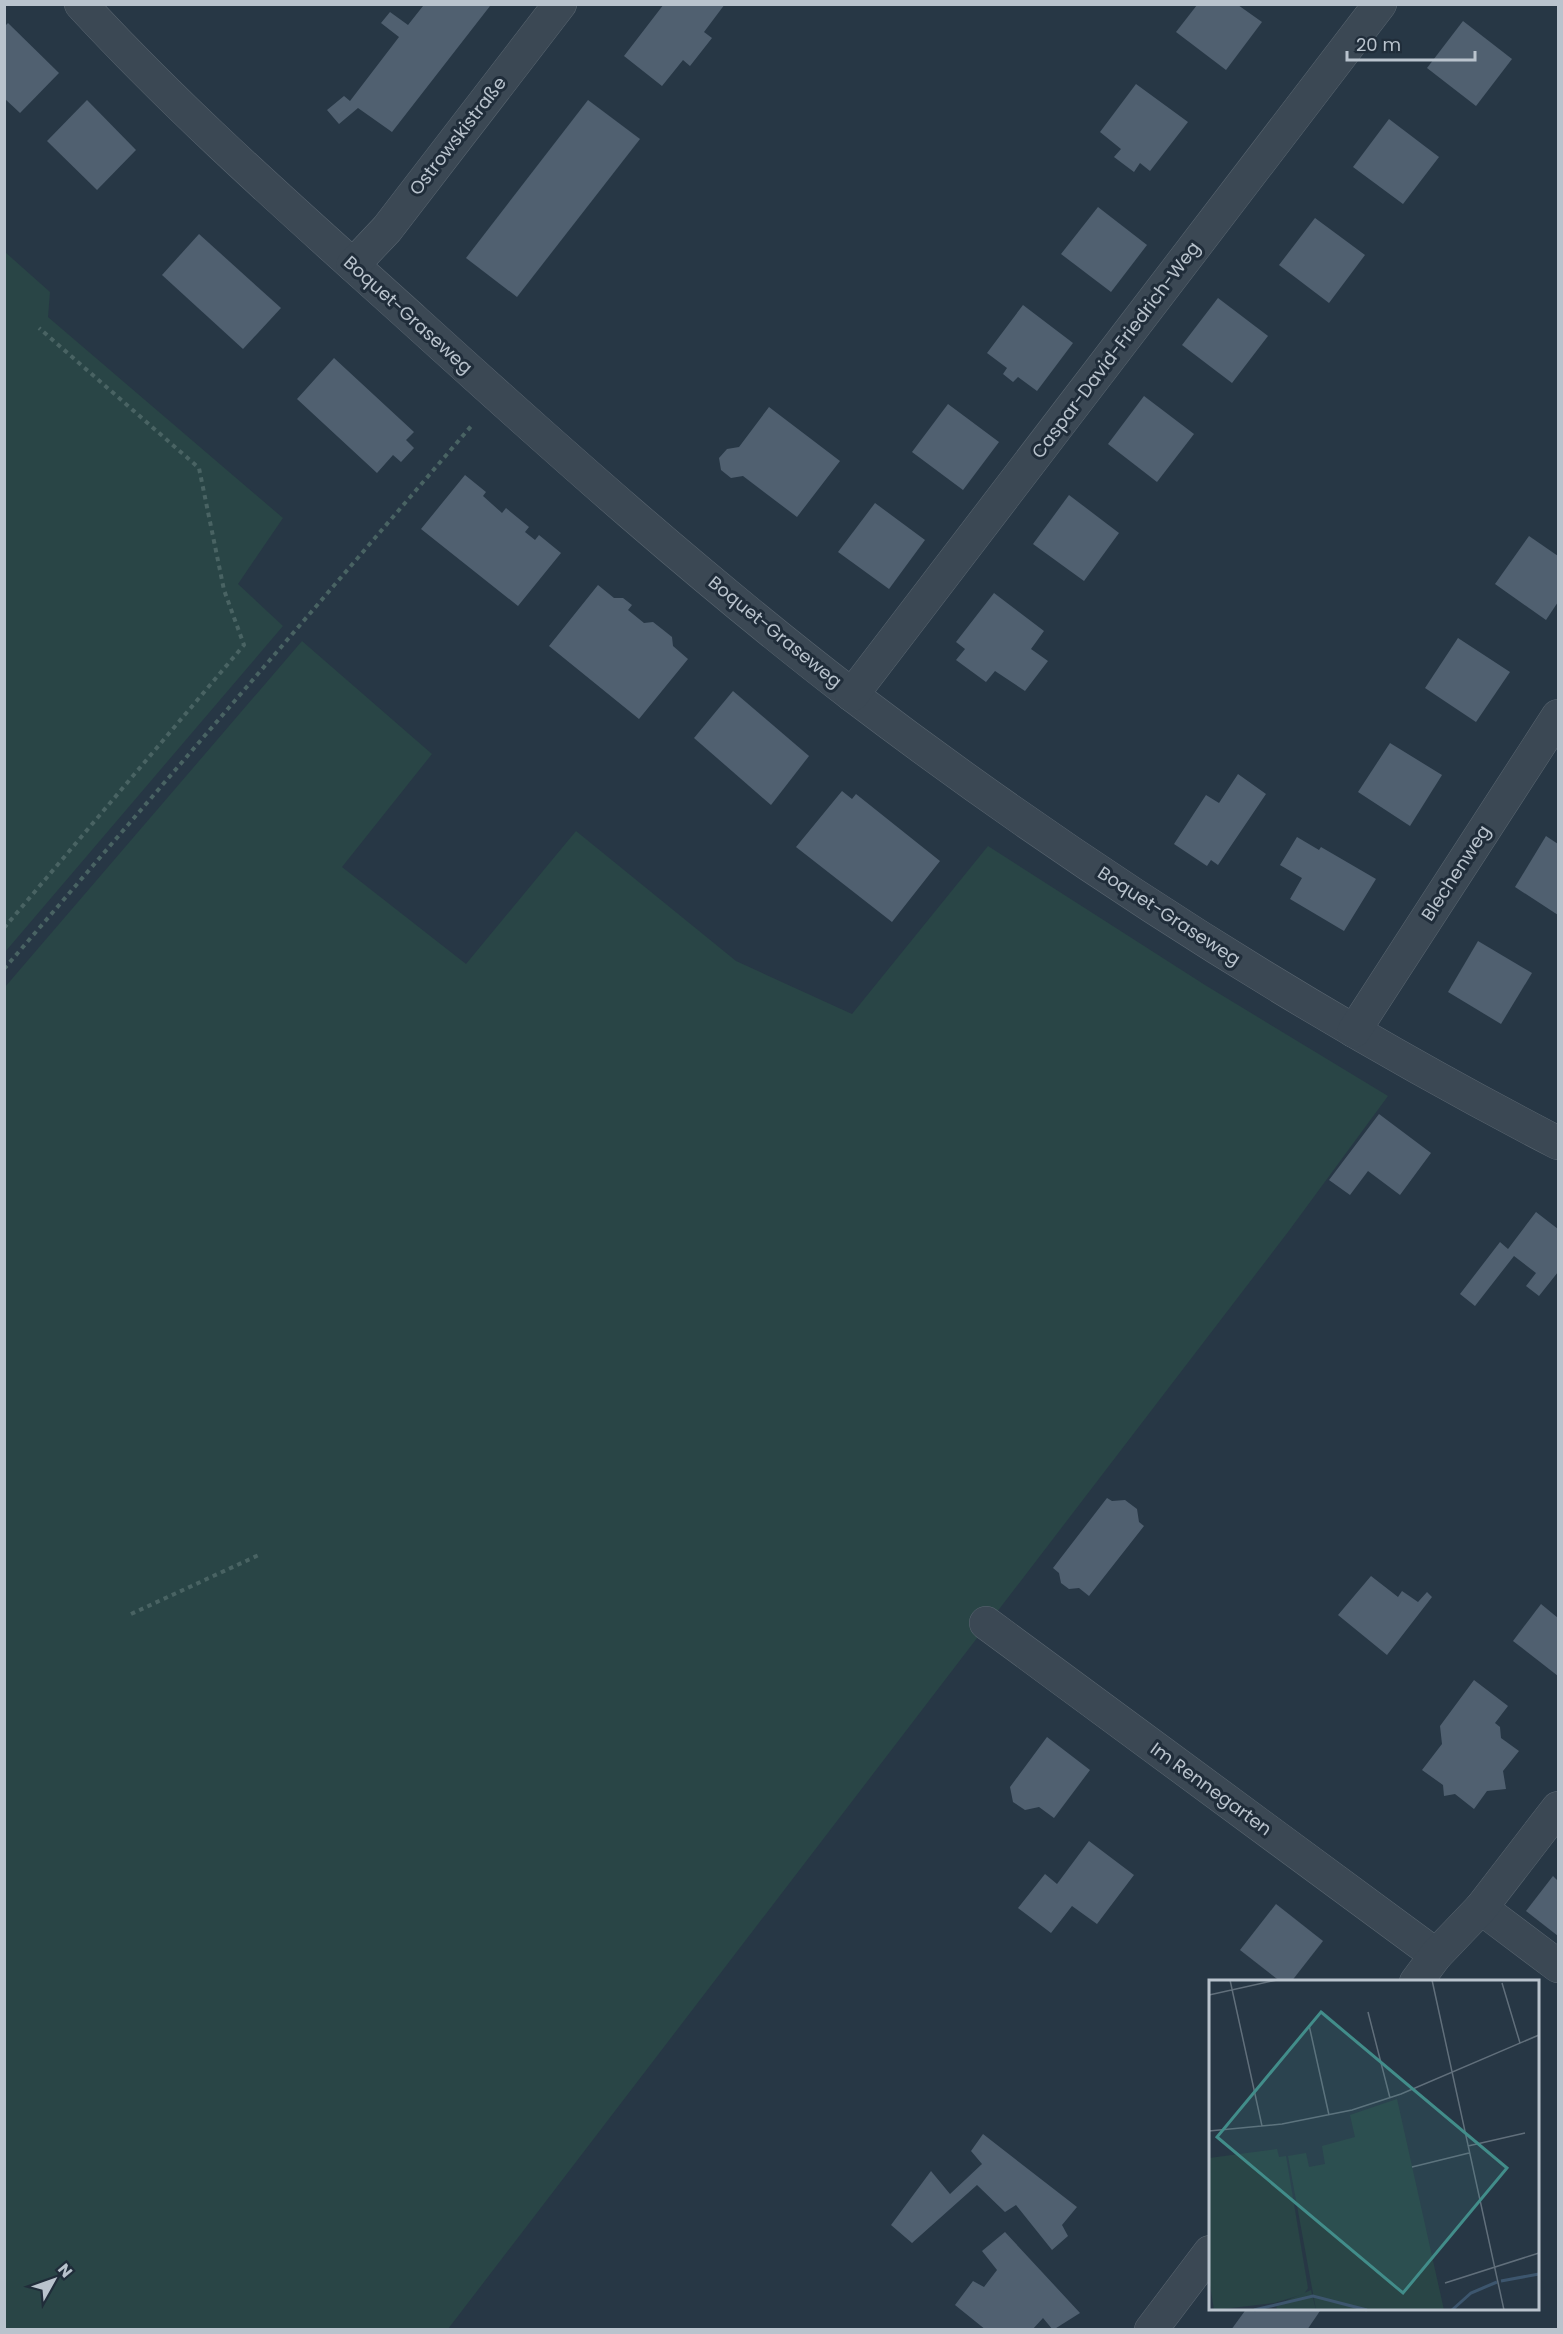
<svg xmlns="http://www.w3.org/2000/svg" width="1563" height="2334" font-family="Poppins,sans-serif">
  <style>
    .garden { fill: #294546 }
    .building { fill: #506070 }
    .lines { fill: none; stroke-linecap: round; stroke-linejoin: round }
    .street-casing { stroke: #5a6671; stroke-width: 34 }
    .path { stroke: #496363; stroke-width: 4; stroke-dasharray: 4.5 4.5; stroke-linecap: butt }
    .street { stroke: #3b4854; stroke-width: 33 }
    .labels { text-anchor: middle; stroke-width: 6; stroke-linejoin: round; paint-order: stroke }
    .street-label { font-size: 18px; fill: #b9c3cd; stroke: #202d3a }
    .inset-river { fill: none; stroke: #3d566e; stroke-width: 3 }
    .inset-road { fill: none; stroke: #616f7b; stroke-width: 1.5 }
    .view { fill: #428d8a; fill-opacity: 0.15; stroke: #428d8a; stroke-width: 3 }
    .inset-edge { fill: none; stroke: #b9c3cd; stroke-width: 3 }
  </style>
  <rect width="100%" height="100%" fill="#273745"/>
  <g class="garden">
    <polygon points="5,252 50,292 48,317 283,518 238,584 283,626 5,952"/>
    <polygon points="302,641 432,754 342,867 466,964 576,831 736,961 852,1014 988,846 1205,985 1388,1096 1288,1232 448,2329 5,2330 5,987"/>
  </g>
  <g class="building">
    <polygon points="421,4 490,6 392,132 358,108 339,124 327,110 344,96 350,101 399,37 381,23 390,12 408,25 423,6"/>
    <polygon points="664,4 725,4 704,32 712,38 690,66 683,60 662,86 624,56"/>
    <polygon points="1197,5 1238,5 1262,22 1226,70 1176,32"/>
    <polygon points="1463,21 1512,59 1476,106 1427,68"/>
    <polygon points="8,23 59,73 20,113 4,98 4,27"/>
    <polygon points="1136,84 1188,122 1150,171 1140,163 1134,172 1114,157 1121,149 1100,132"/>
    <polygon points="87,100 136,150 97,190 47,141"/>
    <polygon points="588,100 640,139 517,297 466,258"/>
    <polygon points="1389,119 1439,157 1403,204 1353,167"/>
    <polygon points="1098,207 1147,245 1111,292 1061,254"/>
    <polygon points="1315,218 1365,255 1329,303 1279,265"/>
    <polygon points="199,234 281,308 243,349 162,275"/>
    <polygon points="1218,298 1268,336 1232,383 1182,345"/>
    <polygon points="1023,305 1073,343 1037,391 1018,377 1013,382 1003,374 1007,368 987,353"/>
    <polygon points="334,358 414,432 406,440 414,448 401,462 393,455 377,473 297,399"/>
    <polygon points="1144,396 1194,434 1157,482 1108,444"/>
    <polygon points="948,404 999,442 963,490 912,452"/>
    <polygon points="769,407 840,461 797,517 743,476 731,478 721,470 719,458 727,449 739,447"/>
    <polygon points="465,475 486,492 483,496 502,513 506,508 529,527 525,532 535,540 539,535 561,553 518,606 421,529"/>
    <polygon points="1069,495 1119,533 1084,581 1033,544"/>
    <polygon points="875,503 925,540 889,589 838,552"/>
    <polygon points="1529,536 1558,556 1558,602 1546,620 1495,584"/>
    <polygon points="598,585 614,598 623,598 632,605 628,610 644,623 653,622 662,629 672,637 673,646 688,659 639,719 549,646"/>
    <polygon points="994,593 1044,631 1031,649 1048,661 1025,691 995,671 986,682 956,660 965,649 956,642"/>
    <polygon points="1458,638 1510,672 1476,722 1425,688"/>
    <polygon points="733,691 809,756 771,805 694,738"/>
    <polygon points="1390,743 1442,775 1410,826 1358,792"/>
    <polygon points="1238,774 1266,794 1218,865 1211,860 1207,866 1174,844 1206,795 1219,803"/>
    <polygon points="842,791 852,799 856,794 940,861 892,922 796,847"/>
    <polygon points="1546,836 1558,844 1558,915 1515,887"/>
    <polygon points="1297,837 1319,850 1321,847 1376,879 1344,931 1290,899 1302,878 1280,865"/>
    <polygon points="1478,941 1532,973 1501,1024 1448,992"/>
    <polygon points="1379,1114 1431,1153 1400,1195 1368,1171 1350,1195 1329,1180"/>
    <polygon points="1536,1212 1558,1229 1558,1272 1539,1296 1526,1286 1536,1273 1514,1256 1475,1306 1460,1294 1500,1242 1508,1249"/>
    <polygon points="1107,1498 1112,1501 1125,1500 1137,1509 1139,1522 1144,1526 1089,1596 1079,1588 1069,1589 1061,1583 1059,1573 1053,1568"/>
    <polygon points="1371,1576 1398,1597 1402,1591 1418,1602 1427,1592 1432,1597 1387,1655 1338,1615"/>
    <polygon points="1541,1604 1558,1618 1558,1676 1513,1641"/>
    <polygon points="1474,1680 1508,1706 1495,1723 1500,1727 1501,1738 1519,1751 1503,1771 1506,1789 1487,1791 1474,1809 1455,1794 1444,1796 1443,1785 1422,1770 1442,1744 1440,1726"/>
    <polygon points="1047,1737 1090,1770 1054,1818 1039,1807 1025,1810 1013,1802 1010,1787"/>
    <polygon points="1089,1841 1134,1875 1097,1924 1072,1906 1051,1933 1018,1908 1045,1874 1057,1884"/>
    <polygon points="1553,1876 1558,1881 1558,1936 1526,1911"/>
    <polygon points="1276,1904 1323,1941 1291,1982 1281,1982 1240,1950"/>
    <polygon points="983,2134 1077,2207 1062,2225 1068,2236 1052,2250 1016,2205 1005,2212 977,2185 912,2243 891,2225 931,2171 950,2194 982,2164 971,2151"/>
    <polygon points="1005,2232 1080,2313 1053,2330 1043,2318 1032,2330 986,2330 955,2305 973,2281 984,2287 997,2270 982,2251"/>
    <polygon points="1247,2308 1322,2308 1307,2330 1231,2330"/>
  </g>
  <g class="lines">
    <defs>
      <g id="street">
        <path d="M81 4C185 117 302 219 416 322 557 450 700 578 852 695 1074 864 1311 1015 1558 1143"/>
        <polyline points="353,265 387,229 560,4"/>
        <polyline points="852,695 1380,4"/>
        <polyline points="1354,1031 1558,716"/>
        <polyline points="986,1623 1436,1955"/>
        <polyline points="1481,1908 1558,1966"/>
        <polyline points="1416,1982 1436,1955 1481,1908 1558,1808"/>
        <polyline points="1151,2330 1210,2252"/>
      </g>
    </defs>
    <use href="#street" class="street-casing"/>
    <g class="path">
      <polyline points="4,928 244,645 224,590 199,468 39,328"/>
      <polyline points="4,969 473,424"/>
      <polyline points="131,1614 261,1554"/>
    </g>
    <use href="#street" class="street"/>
  </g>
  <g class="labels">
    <g class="street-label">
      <text transform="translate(458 136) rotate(-52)" y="6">Ostrowskistraße</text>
      <text transform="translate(408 315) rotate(42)" y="6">Boquet-Graseweg</text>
      <text transform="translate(1116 350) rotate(-53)" y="6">Caspar-David-Friedrich-Weg</text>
      <text transform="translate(775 632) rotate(39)" y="6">Boquet-Graseweg</text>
      <text transform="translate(1456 873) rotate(-57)" y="6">Blechenweg</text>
      <text transform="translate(1169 916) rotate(33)" y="6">Boquet-Graseweg</text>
      <text transform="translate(1211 1789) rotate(36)" y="6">Im Rennegarten</text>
    </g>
  </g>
  <g transform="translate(1209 1980)">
    <rect width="330" height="330" fill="#273745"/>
    <path d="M102 310 107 330 68 329 67 325Z" fill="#294546"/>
    <path d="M188 119 235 330H107L79 176 97 173 100 187 116 184 113 166 146 157 141 135ZM68 169 70 177 77 176 99 308 95 314 65 323 5 330 0 299V178Z" fill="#294546"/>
    <path class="inset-river" d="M292 301 330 294M45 330 104 316 158 330M243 330 262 313 288 302"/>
    <path class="inset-road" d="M21 0 53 146M223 0 295 330M293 3 311 63M0 15 68 0M159 32 181 118M100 45 120 135M0 151 73 144 143 130 192 114 330 55M259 166 316 153M203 187 260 173M236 303 330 273"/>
    <path class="view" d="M112 32 298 188 194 313 8 157Z"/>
    <rect width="330" height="330" class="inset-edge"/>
  </g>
  <rect width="1563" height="2334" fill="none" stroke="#b9c3cd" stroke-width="12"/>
  <g transform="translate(54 2280) rotate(50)" stroke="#202d3a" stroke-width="4.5" paint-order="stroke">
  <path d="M0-4.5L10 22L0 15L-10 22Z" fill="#b9c3cd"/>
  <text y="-9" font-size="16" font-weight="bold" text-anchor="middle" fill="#b9c3cd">N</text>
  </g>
  <path d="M1347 51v9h128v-9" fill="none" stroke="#b9c3cd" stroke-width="3"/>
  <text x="1356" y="51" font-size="18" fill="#b9c3cd" stroke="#202d3a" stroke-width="4.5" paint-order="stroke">20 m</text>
</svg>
